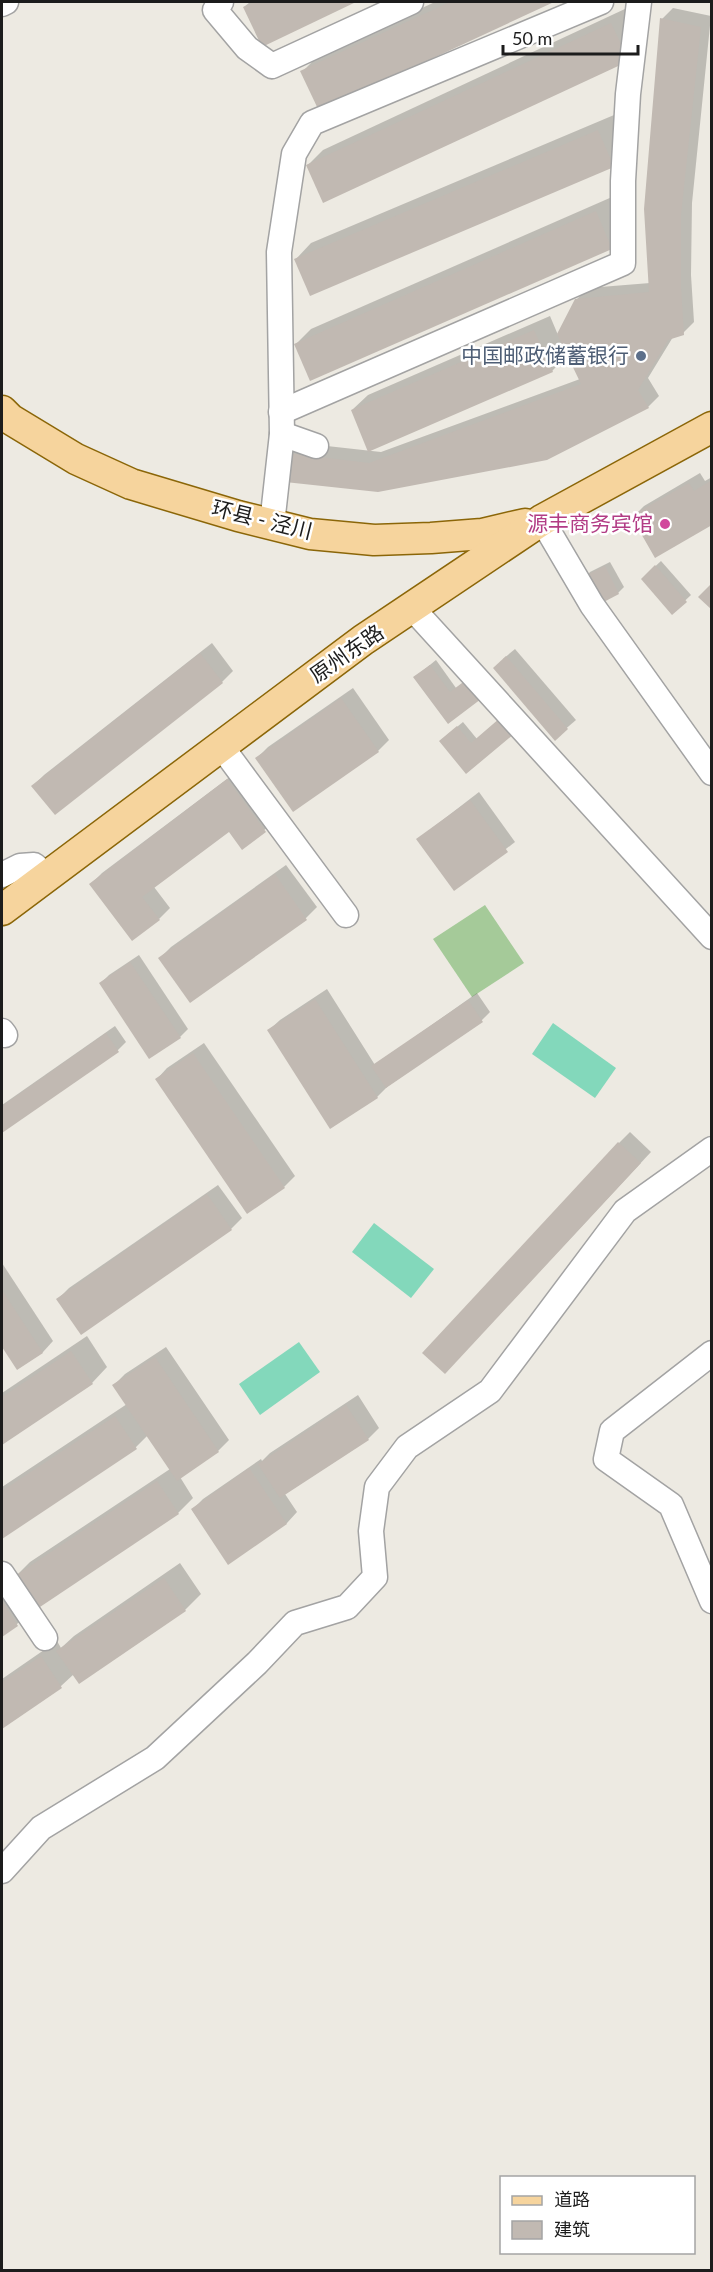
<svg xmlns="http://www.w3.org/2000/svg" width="713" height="2272" font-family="Lato,'Noto Sans SC',sans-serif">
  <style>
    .forest { fill: #a5ca99 }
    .pitch { fill: #83d8bb }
    .shadow { fill: #0003 }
    .building { fill: #c1b9b2 }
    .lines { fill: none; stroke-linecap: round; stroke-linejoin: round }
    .minor-casing { stroke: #a3a3a3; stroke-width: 27 }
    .major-casing { stroke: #8b6608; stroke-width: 33 }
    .minor { stroke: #fff; stroke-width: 24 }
    .major { stroke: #f6d49d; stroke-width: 30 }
    .service-dot { fill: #5c6f8a; stroke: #fff; stroke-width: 2 }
    .hotel-dot { fill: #d1479c; stroke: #fff; stroke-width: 2 }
    .labels { text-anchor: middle; stroke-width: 5; stroke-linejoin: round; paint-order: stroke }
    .service-label { font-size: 21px; fill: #4e5e75; stroke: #fff; text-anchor: end }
    .street-label { font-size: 21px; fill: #1c1c1c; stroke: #fff }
    .hotel-label { font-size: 21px; fill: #b23c85; stroke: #fff; text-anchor: end }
  </style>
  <rect width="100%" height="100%" fill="#edeae2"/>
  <polygon class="forest" points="485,905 524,963 472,997 433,939"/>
  <g class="pitch">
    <polygon points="553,1023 616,1068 595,1098 532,1054"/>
    <polygon points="374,1223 434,1269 411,1298 352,1252"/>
    <polygon points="299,1342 320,1372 260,1415 239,1384"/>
  </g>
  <g class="shadow">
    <polygon points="250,2 353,2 262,45 244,7"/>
    <polygon points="435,2 551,2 320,109 302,72 318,56"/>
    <polygon points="627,8 644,45 308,165 323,150"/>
    <polygon points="673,8 711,16 692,203 691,275 694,322 683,333 673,337 648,378 659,396 648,407 378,491 289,454 300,443 381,452 580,379 569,354 552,371 352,410 368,395 550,316 558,335 577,299 588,288 650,283 662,19"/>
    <polygon points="614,115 629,150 613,166 296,259 311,243"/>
    <polygon points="612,197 611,248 296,344 311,329"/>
    <polygon points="700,473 705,481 712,477 712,524 633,517 644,506"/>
    <polygon points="661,561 691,595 672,613 648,573"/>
    <polygon points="610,562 624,587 618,593 585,578 590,572"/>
    <polygon points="212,643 233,671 222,682 55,813 33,786 44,775"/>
    <polygon points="515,649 576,720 555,738 503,659"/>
    <polygon points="436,660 456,688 448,722 415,677"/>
    <polygon points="353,688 389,740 378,751 257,758 268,747"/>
    <polygon points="463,722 477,739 466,772 446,736"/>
    <polygon points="239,770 276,820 243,848 229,829 154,887 170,908 159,919 91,884 102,873"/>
    <polygon points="479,792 515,842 454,889 418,839"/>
    <polygon points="286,865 317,907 306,918 160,958 171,947"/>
    <polygon points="139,955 188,1029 180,1037 101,983 109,975"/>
    <polygon points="327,989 375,1065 477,993 490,1012 482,1020 388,1086 377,1097 331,1127 269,1030 280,1020"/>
    <polygon points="115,1026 126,1042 118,1050 2,1131 2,1105"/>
    <polygon points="204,1043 295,1176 284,1187 157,1079 167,1068"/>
    <polygon points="630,1132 651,1152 456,1361 619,1143"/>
    <polygon points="218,1185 242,1218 231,1229 58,1299 69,1288"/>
    <polygon points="2,1263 53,1341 43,1352 18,1368 2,1344"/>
    <polygon points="87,1336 107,1367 92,1383 2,1443 2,1393"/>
    <polygon points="166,1347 229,1440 218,1451 180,1477 193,1498 178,1513 34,1608 17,1624 2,1635 2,1585 13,1579 30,1562 170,1469 148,1435 136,1447 2,1537 2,1487 127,1404 114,1385 125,1374"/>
    <polygon points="358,1395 379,1428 368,1439 285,1494 297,1512 287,1523 229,1563 192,1510 203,1499 261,1459 262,1461 270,1453"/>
    <polygon points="180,1563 201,1594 185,1610 79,1682 74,1674 61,1686 2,1727 2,1679 57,1641 61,1648 74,1636"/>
  </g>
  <g class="building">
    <polygon points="254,2 356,2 262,47 243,7"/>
    <polygon points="450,2 554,2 319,111 300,71"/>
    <polygon points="660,18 701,27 681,215 681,287 684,335 668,340 638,390 649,408 547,460 378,492 285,482 287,453 369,463 581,384 557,334 575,299 649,292 644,209"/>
    <polygon points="611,23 629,61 323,203 306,165"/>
    <polygon points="598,130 614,167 310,296 294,259"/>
    <polygon points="596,211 612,249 310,381 294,344"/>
    <polygon points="534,330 553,372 368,452 351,410"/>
    <polygon points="712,480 712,525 655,558 631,516 689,483 694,491"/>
    <polygon points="655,565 687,602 672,615 641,579"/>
    <polygon points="605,566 619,594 598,605 583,577"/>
    <polygon points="712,583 712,610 698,597"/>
    <polygon points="200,653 223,683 55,815 31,786"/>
    <polygon points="506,656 568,729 555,741 493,668"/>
    <polygon points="430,665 450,692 466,680 481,699 448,724 413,677"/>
    <polygon points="341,698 379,752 293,812 255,758"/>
    <polygon points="500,718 514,734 466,774 439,741 457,726 471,743"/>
    <polygon points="227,779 266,832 242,850 229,832 142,897 160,920 132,941 89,884"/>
    <polygon points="470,800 508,852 454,891 416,839"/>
    <polygon points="275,874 307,920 190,1003 158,958"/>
    <polygon points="130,962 181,1038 149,1059 99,983"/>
    <polygon points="315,999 378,1098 330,1129 267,1030"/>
    <polygon points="468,1000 483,1022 386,1088 371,1066"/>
    <polygon points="106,1033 119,1052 2,1133 2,1106"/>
    <polygon points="193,1053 285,1188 247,1214 155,1079"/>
    <polygon points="618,1142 641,1163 445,1374 422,1353"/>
    <polygon points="207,1194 232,1230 81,1335 56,1299"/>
    <polygon points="2,1290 43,1353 17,1370 2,1347"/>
    <polygon points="71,1351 93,1384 2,1445 2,1397"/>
    <polygon points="155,1357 219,1452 177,1481 112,1385"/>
    <polygon points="346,1405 369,1440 280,1498 258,1464"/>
    <polygon points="115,1416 137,1449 2,1539 2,1491"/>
    <polygon points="249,1468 287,1524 228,1565 191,1509"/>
    <polygon points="157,1481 179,1514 34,1611 12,1578"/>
    <polygon points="164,1578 186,1611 79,1684 56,1651"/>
    <polygon points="2,1601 18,1626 2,1637"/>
    <polygon points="41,1656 62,1688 2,1729 2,1682"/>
  </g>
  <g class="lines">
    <defs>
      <g id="minor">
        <polyline points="221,2 215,10 247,48 272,66 411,2"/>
        <polyline points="2,4 6,2"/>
        <polyline points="281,412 623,263 623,181 628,94 639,2"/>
        <polyline points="282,434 316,446"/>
        <polyline points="542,520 592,605 712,773"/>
        <polyline points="272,524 282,434 279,252 294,154 312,123 601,2"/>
        <polyline points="413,609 712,937"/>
        <polyline points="221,746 346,915"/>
        <polyline points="2,875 20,866 34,865 47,876"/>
        <polyline points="2,1031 5,1035"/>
        <polyline points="712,1353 612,1431 606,1459 671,1505 712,1601"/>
        <polyline points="2,1574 45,1638"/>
        <polyline points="2,1871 41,1828 155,1758 257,1663 295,1623 347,1607 375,1577 371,1531 377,1487 407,1447 490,1391 625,1211 712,1149"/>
      </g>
      <g id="major">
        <polyline points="2,411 10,419 76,459 131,484 238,516 310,534 374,540 431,538 482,534 525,524"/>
        <polyline points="2,910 363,640 542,520 712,427"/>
      </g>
    </defs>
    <use href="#minor" class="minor-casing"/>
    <use href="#major" class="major-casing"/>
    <use href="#minor" class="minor"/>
    <use href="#major" class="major"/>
  </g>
  <circle class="service-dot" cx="641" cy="356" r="6"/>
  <circle class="hotel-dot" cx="665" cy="524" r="6"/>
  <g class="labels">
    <g class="service-label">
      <text x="629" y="363">中国邮政储蓄银行</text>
    </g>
    <g class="street-label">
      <text transform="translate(262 520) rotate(14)" y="7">环县 - 泾川</text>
      <text transform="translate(347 654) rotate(-35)" y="7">原州东路</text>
    </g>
    <g class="hotel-label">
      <text x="653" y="531">源丰商务宾馆</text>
    </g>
  </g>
  <rect width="713" height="2272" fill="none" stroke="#1c1c1c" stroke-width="6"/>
  <rect x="500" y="2176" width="195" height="78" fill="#ffffff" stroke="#a4a4a4" stroke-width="1.5"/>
  <rect x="512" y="2196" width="30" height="9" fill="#f6d49d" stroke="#a4a4a4" stroke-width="1.5"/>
  <text x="554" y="2206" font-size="18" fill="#1c1c1c">道路</text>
  <rect x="512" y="2221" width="30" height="18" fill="#c1b9b2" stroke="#a4a4a4" stroke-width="1.5"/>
  <text x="554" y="2236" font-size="18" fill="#1c1c1c">建筑</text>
  <path d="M503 45v9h135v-9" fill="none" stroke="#1c1c1c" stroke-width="3"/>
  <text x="512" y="45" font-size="18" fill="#1c1c1c" stroke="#ffffff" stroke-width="4.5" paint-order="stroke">50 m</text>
</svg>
